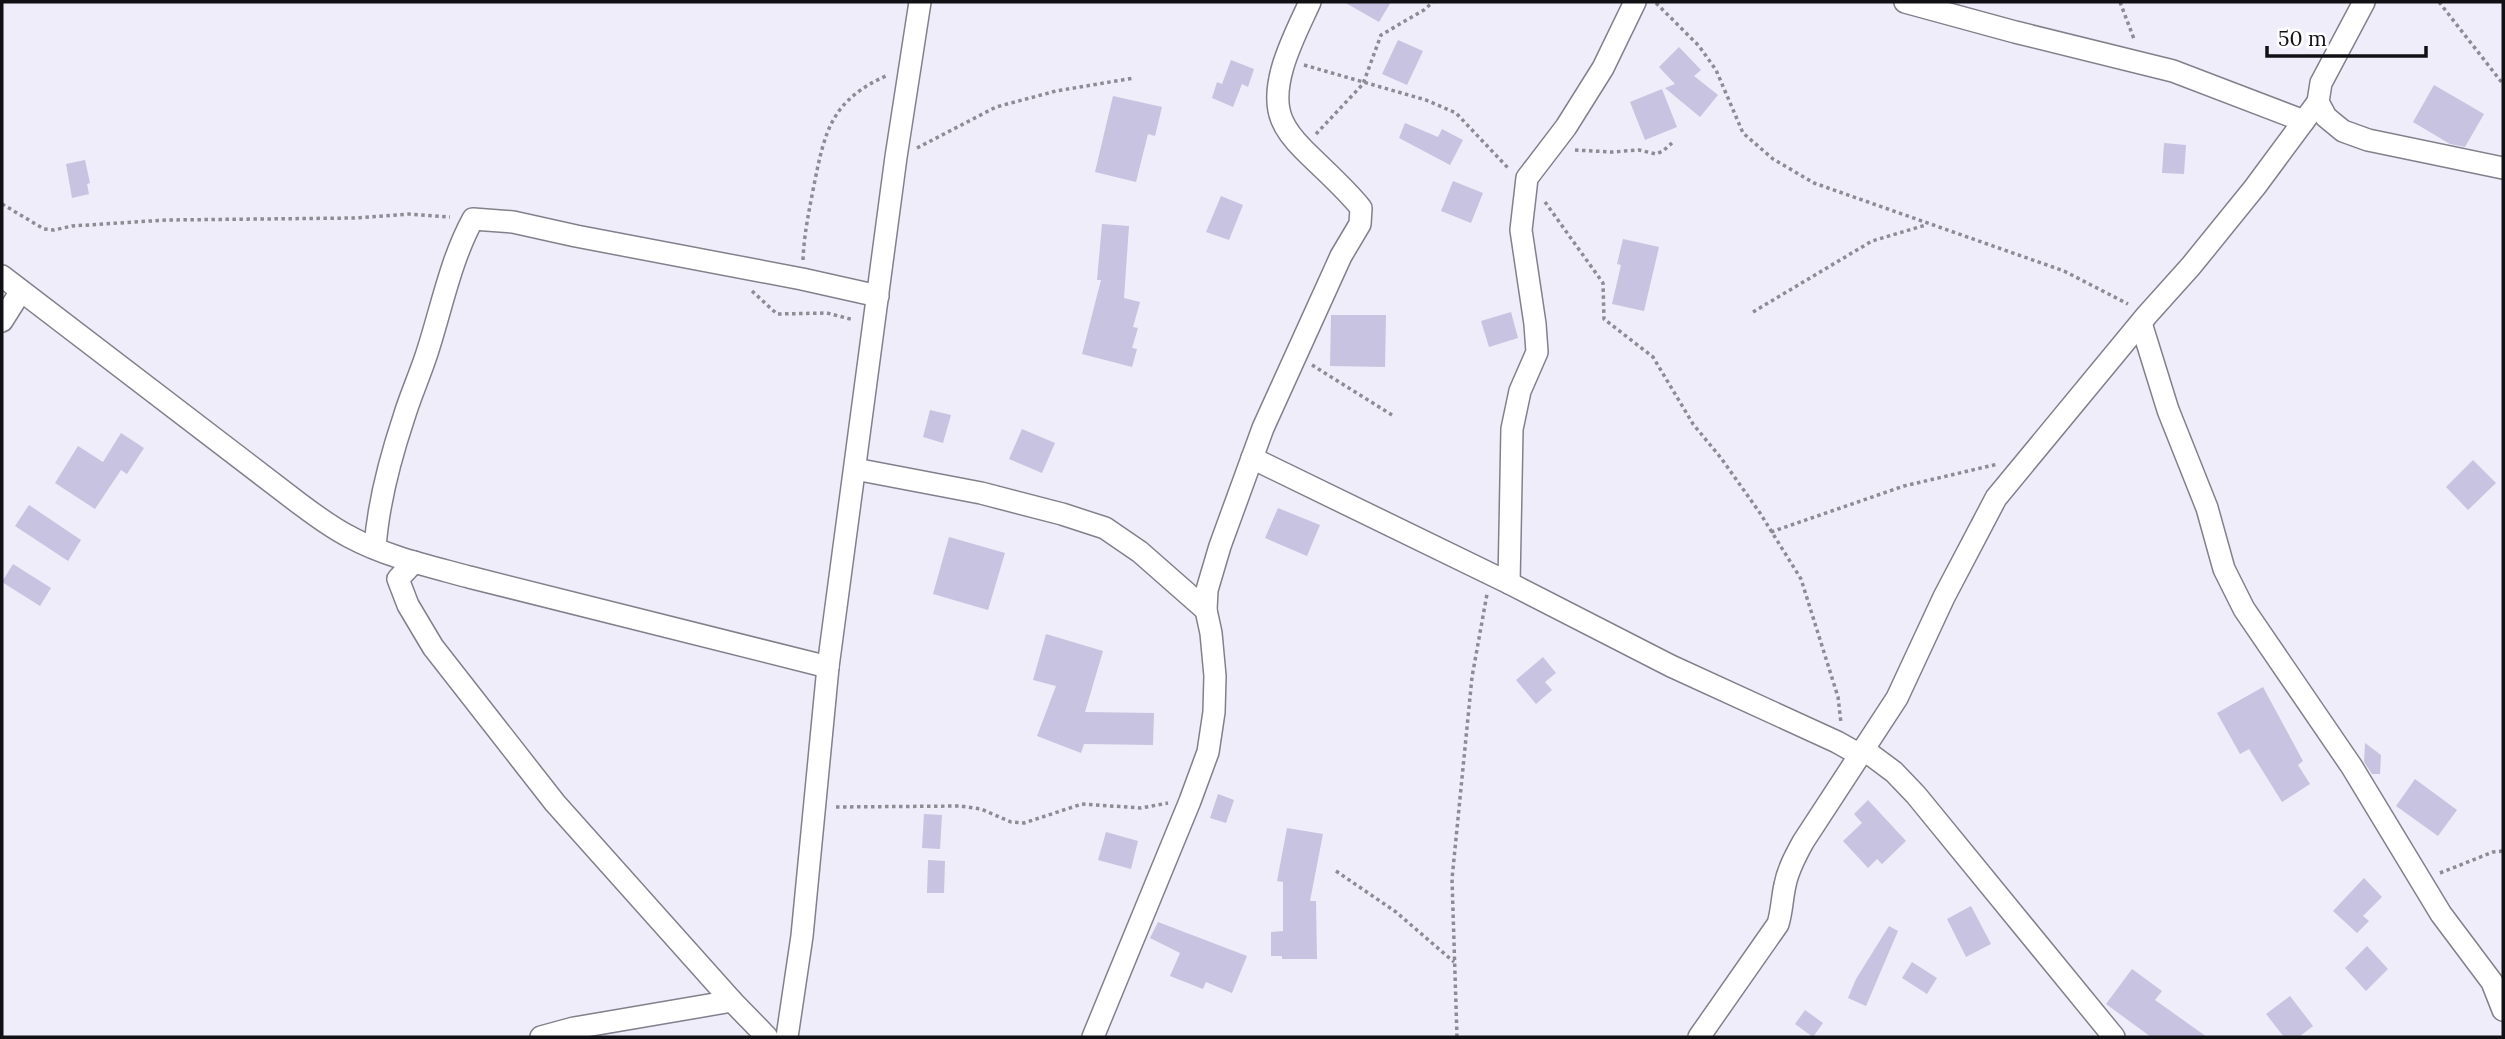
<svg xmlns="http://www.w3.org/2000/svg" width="2505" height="1039" font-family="Lora,serif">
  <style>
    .building { fill: #c8c3e0 }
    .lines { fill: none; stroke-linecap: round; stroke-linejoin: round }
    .street-casing { stroke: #82808b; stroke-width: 24 }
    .path { stroke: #8d8c94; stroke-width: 3.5; stroke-dasharray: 3.5 3.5; stroke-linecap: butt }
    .street { stroke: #fff; stroke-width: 21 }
  </style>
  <rect width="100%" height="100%" fill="#efedf9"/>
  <g class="building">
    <polygon points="1344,2 1391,2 1379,22"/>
    <polygon points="1398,40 1423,51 1407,85 1382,74"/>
    <polygon points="1679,47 1701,70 1694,76 1718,95 1700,117 1665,88 1675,84 1659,67"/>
    <polygon points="1231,60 1254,69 1248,87 1242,84 1233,107 1212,98 1217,82 1222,84"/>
    <polygon points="2434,85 2484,114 2465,147 2450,144 2413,122"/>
    <polygon points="1662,89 1677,127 1645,140 1630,102"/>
    <polygon points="1113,96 1162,107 1155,136 1148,134 1136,182 1095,172"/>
    <polygon points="1405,123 1438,137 1442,129 1463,140 1450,165 1399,138"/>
    <polygon points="2164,143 2186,145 2184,174 2162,173"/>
    <polygon points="85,160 90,183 87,184 89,194 72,198 66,164"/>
    <polygon points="1453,181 1483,193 1471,223 1441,211"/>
    <polygon points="1221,196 1243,205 1229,240 1206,232"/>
    <polygon points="1102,224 1129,226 1124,298 1140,302 1133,327 1138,328 1132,348 1137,349 1132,367 1082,354 1101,280 1097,280"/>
    <polygon points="1623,239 1659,247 1644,311 1612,304 1621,265 1617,264"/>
    <polygon points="1511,312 1518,338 1489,347 1481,321"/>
    <polygon points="1331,315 1386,315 1385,367 1330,366"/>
    <polygon points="930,410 951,415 943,443 923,437"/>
    <polygon points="1022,429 1055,443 1042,473 1009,459"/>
    <polygon points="121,433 144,448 127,474 121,470 95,509 55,483 78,446 103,462"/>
    <polygon points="2473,460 2496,483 2468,510 2446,487"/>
    <polygon points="29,505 81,540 68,561 15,526"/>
    <polygon points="1278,508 1320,525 1307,556 1265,538"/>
    <polygon points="949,537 1005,553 988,610 933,594"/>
    <polygon points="13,564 51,588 40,606 2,582"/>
    <polygon points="1046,634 1103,651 1085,712 1154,713 1153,745 1084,744 1081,753 1037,736 1056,686 1033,680"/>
    <polygon points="1543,657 1556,673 1545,682 1552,690 1536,704 1516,680"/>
    <polygon points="2263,687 2303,761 2298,765 2310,784 2282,802 2249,749 2240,754 2217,713"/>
    <polygon points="2365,743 2381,755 2380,774 2372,774 2364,762"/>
    <polygon points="2415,779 2457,810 2438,836 2396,806"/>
    <polygon points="1218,794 1234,800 1226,823 1210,818"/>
    <polygon points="1868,800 1906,841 1882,864 1877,859 1868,868 1843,841 1862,823 1854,814"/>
    <polygon points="924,814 942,815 940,849 922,848"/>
    <polygon points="1287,828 1323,834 1310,901 1316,901 1317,959 1282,959 1282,956 1271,956 1271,932 1283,931 1283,882 1277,881"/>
    <polygon points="1106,832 1138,841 1131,869 1098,860"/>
    <polygon points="928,860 945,861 944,893 927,893"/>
    <polygon points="2364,878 2382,897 2363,916 2369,921 2357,933 2333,911"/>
    <polygon points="1971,906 1991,944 1966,957 1947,919"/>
    <polygon points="1158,922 1247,956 1232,993 1206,982 1203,989 1170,976 1180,953 1150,938"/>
    <polygon points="1889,926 1898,931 1866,1006 1848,998 1856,979"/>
    <polygon points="2367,946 2388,969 2366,991 2345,968"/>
    <polygon points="1912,962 1937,978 1927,994 1902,978"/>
    <polygon points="2132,969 2162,991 2155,1000 2207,1037 2151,1037 2106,1004"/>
    <polygon points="2290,996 2313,1026 2299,1037 2284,1037 2266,1014"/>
    <polygon points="1805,1010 1823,1023 1813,1037 1795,1024"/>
  </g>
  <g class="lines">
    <defs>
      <g id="street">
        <polyline points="1905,2 2015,32 2173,71 2304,121"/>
        <polyline points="2364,2 2321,83 2318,102 2326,117 2343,131 2368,140 2503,168"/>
        <path d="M2 276 300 504C316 516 332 528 350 537 387 557 429 566 469 577L828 667"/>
        <polyline points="2,321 21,291"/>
        <polyline points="2141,323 2168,410 2207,508 2224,569 2244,609 2352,767 2441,914 2492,982 2503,1010"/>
        <polyline points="1252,458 1509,583 1671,666 1837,742 1860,755"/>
        <polyline points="855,469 981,493 1062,514 1105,528 1140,552 1206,610"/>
        <path d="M375 548C378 504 390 459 404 417 410 397 419 377 426 356 441 311 450 261 473 219L513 222 576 236 802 279 878 296"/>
        <polyline points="414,562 398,579 408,605 433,647 555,803 732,1001 767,1037"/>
        <polyline points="1509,583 1512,429 1520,391 1537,352 1535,324 1521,230 1527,178 1566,127 1603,68 1635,2"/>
        <polyline points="1863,749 1894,772 1916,795 2114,1037"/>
        <polyline points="541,1037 574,1028 732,1001"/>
        <polyline points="787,1037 802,936 828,667 896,157 920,2"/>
        <path d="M1093 1037 1190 801 1208 752 1214 712 1215 676 1211 633 1206 610 1207 590 1220 546 1263 428 1341 256 1360 224 1361 208C1344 187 1324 170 1304 150 1297 143 1286 130 1282 120 1267 85 1296 33 1310 2"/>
        <path d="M1699 1037 1778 924C1782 911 1782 898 1785 885 1788 869 1796 855 1803 842L1897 698 1944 597 1996 498 2147 315 2191 266 2255 187 2318 102"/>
      </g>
    </defs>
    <use href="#street" class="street-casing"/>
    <g class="path">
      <polyline points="2120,2 2134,39"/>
      <polyline points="2439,2 2503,84"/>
      <polyline points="1656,3 1699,46 1716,70 1743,133 1773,159 1814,183 2064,271 2128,304"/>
      <polyline points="1304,65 1426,100 1456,113 1509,169"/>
      <polyline points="1316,134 1363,84 1381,35 1424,10 1433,2"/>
      <polyline points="917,148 996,107 1056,91 1134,78"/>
      <polyline points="1575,150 1612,152 1639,150 1656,154 1663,151 1672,143"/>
      <polyline points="1545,202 1603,283 1604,319 1653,357 1693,424 1721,458 1760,513 1801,579 1838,697 1841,723"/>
      <polyline points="2,204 44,229 54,230 72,226 166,220 355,218 409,214 450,217"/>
      <path d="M803 260C804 234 809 211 814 185 825 131 831 100 888 75"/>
      <polyline points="752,291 777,314 827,313 854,320"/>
      <polyline points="1753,312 1872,241 1926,225"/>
      <polyline points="1312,365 1392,415"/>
      <polyline points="1771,532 1904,486 1998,464"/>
      <polyline points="836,807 960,806 981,809 1011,822 1024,823 1082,804 1141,808 1168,803"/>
      <polyline points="1336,871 1396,912 1454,962"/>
      <polyline points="2440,873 2493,852 2503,851"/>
      <polyline points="1457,1037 1452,879 1472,677 1487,594"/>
    </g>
    <use href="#street" class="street"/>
  </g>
  <rect width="2505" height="1039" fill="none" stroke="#111014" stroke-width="7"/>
  <path d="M2267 46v10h159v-10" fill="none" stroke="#111014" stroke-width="3.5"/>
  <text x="2278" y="46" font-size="21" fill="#111014" stroke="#ffffff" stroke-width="5" paint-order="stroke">50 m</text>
</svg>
